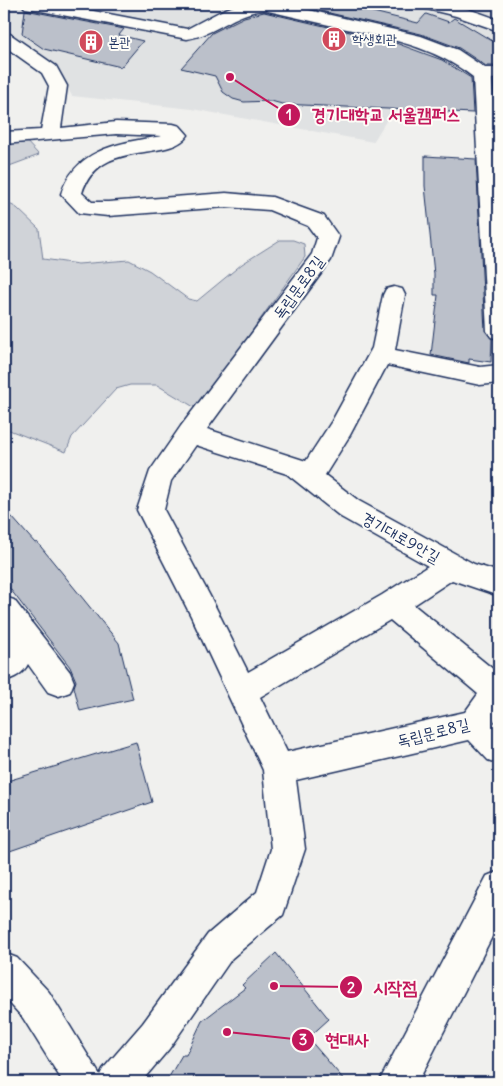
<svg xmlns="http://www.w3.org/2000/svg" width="503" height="1086" font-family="Delius,'Poor Story',sans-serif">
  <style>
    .built { fill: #e0e2e3 }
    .green { fill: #d0d3d8; stroke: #76819b }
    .building { fill: #bbc0ca; stroke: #1b2f5e }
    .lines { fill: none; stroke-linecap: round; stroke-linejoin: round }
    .minor-casing { stroke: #1b2f5e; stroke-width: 3 }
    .minor { fill: #fdfcf7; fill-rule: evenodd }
    .labels { text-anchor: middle; stroke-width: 4; stroke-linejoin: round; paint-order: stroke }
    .far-poi-label { font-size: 14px; fill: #1b2f5e; stroke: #fdfcf7; text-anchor: start }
    .street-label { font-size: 16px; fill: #1b2f5e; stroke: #fdfcf7 }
    .leader { fill: none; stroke: #c2185b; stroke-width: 2 }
    .callout-dot { fill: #c2185b; stroke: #fdfcf7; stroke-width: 2 }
    .mark-label { font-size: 15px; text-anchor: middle; font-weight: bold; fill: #fff }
    .callout-label { font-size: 18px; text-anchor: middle; font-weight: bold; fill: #c2185b; stroke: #fdfcf7; stroke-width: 4; stroke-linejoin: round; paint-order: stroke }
  </style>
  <rect width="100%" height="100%" fill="#f0f0ee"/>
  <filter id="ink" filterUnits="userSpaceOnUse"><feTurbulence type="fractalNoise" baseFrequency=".02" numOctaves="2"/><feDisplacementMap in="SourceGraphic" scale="10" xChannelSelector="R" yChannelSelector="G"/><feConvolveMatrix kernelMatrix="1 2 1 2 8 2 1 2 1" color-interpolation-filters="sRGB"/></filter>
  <g filter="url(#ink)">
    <g class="built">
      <polygon points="8,4 410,4 486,26 499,36 499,70 460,67 404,42 387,69 409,84 373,142 192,109 72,96 55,66 7,31 4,25 4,8"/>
      <polygon points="449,4 499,4 499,20 490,15"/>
    </g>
    <g class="green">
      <polygon points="24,139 39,155 4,168 4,145"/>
      <polygon points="4,201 17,208 39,229 43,259 78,264 129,260 150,271 188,299 197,301 242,264 280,240 293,240 304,244 305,257 256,325 199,410 157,385 130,385 116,389 72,437 66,452 4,428"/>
    </g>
    <g class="building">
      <polygon points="290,4 370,4 365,10 418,23 426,14 449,22 454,18 499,45 499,66 486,66 459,48 421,34"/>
      <polygon points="25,10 124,29 119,35 143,41 121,67 44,49 22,34"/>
      <polygon points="264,12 393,42 442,60 471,78 473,113 282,104 271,101 244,102 233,99 223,92 215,76 181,68 212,33 244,17"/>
      <polygon points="499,80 499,115 496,115 494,81"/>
      <polygon points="425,156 476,159 485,331 492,339 491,362 469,359 469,363 431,355 438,295 434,295 434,274 425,186"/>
      <polygon points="4,508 35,543 37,542 119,643 133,699 80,711 74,687 76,681 70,667 4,581"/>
      <polygon points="136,742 152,802 4,853 4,782"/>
      <polygon points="276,953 329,1019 308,1038 346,1082 166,1082 182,1055 186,1055 202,1021 245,988 242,985"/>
    </g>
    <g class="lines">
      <defs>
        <g id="minor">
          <path d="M22 4H57L187 29 223 10 240 4H283L421 36 458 50 485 68H499V78L492 79 499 179V339L491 337 487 331 473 77C435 47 388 38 342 28 316 22 290 16 264 10 235 12 215 35 187 39L31 9 25 8Z"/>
          <path d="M420 4C451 2 471 9 499 20V31L456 16 423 8Z"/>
          <path d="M4 33 10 34 56 66 67 86 61 128 116 122 173 124 180 126 188 135C169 163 100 137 82 193L92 202H108L226 193 272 197 324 216 339 237 331 260 207 429 306 461 332 421 372 348 383 295 386 289 394 287 402 289 405 295 395 350 480 367 499 365V383L480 385 387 365 350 435 325 475 359 501 474 564 499 572V596L452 580 414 605 499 674V714L494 722 499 727V764L488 760 469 740 296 780 305 849 283 915 232 958 169 1049 141 1082H63L23 1018 4 997V953L17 958 49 992 100 1075 103 1069 143 1023 208 934 257 892 271 849 263 770 191 616 137 510 150 471 181 426 312 254 317 238 308 226 269 210 226 207 108 216 79 213 61 194C76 148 120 143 162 136L116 134 4 144V132L41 130 49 86 42 73 4 46ZM196 445 287 474 341 517 428 566 382 595 248 672 212 600 164 510 171 481ZM390 620 478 694 465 712 287 752 260 697Z"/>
          <path d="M4 597 14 600 70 672 74 682 70 692 59 696 48 692 28 664C23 674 14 678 4 681V634L6 635 4 631Z"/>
          <polygon points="499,871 499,923 418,1082 379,1082 487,876"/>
        </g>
      </defs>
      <use href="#minor" class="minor-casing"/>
      <use href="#minor" class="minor"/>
    </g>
  </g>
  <defs>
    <symbol id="building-disc" viewBox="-11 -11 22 22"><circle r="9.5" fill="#d1495b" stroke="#fdfcf7"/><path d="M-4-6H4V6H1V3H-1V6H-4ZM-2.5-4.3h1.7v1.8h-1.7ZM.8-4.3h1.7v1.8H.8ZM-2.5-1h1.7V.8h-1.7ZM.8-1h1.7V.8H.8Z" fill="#fff"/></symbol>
  </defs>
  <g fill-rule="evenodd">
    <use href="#building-disc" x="320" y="25" width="28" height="28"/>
    <use href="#building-disc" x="77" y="28" width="28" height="28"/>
  </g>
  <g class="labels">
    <g class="far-poi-label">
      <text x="352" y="44">학생회관</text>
      <text x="108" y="47">본관</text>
    </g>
    <g class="street-label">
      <text transform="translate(298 287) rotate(-54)" y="6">독립문로8길</text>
      <text transform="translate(401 537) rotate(29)" y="6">경기대로9안길</text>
      <text transform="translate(433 732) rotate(-14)" y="6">독립문로8길</text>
    </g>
  </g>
  <path class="leader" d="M230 77L289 115M274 986L351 987M227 1032L303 1040"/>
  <g class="callout-dot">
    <circle cx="230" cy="77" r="5"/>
    <circle cx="274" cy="986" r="5"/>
    <circle cx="227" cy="1032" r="5"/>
    <circle cx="289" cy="115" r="12"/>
    <circle cx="351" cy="987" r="12"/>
    <circle cx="303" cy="1040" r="12"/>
  </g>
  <g class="mark-label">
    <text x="289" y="120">1</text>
    <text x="351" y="993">2</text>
    <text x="303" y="1045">3</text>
  </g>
  <g class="callout-label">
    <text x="386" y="121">경기대학교 서울캠퍼스</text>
    <text x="395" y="994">시작점</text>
    <text x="347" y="1046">현대사</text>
  </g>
  <rect width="503" height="1086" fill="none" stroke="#fdfcf7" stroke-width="20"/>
  <rect x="10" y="10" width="483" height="1066" fill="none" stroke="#1b2f5e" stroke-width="2" filter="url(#ink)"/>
</svg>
